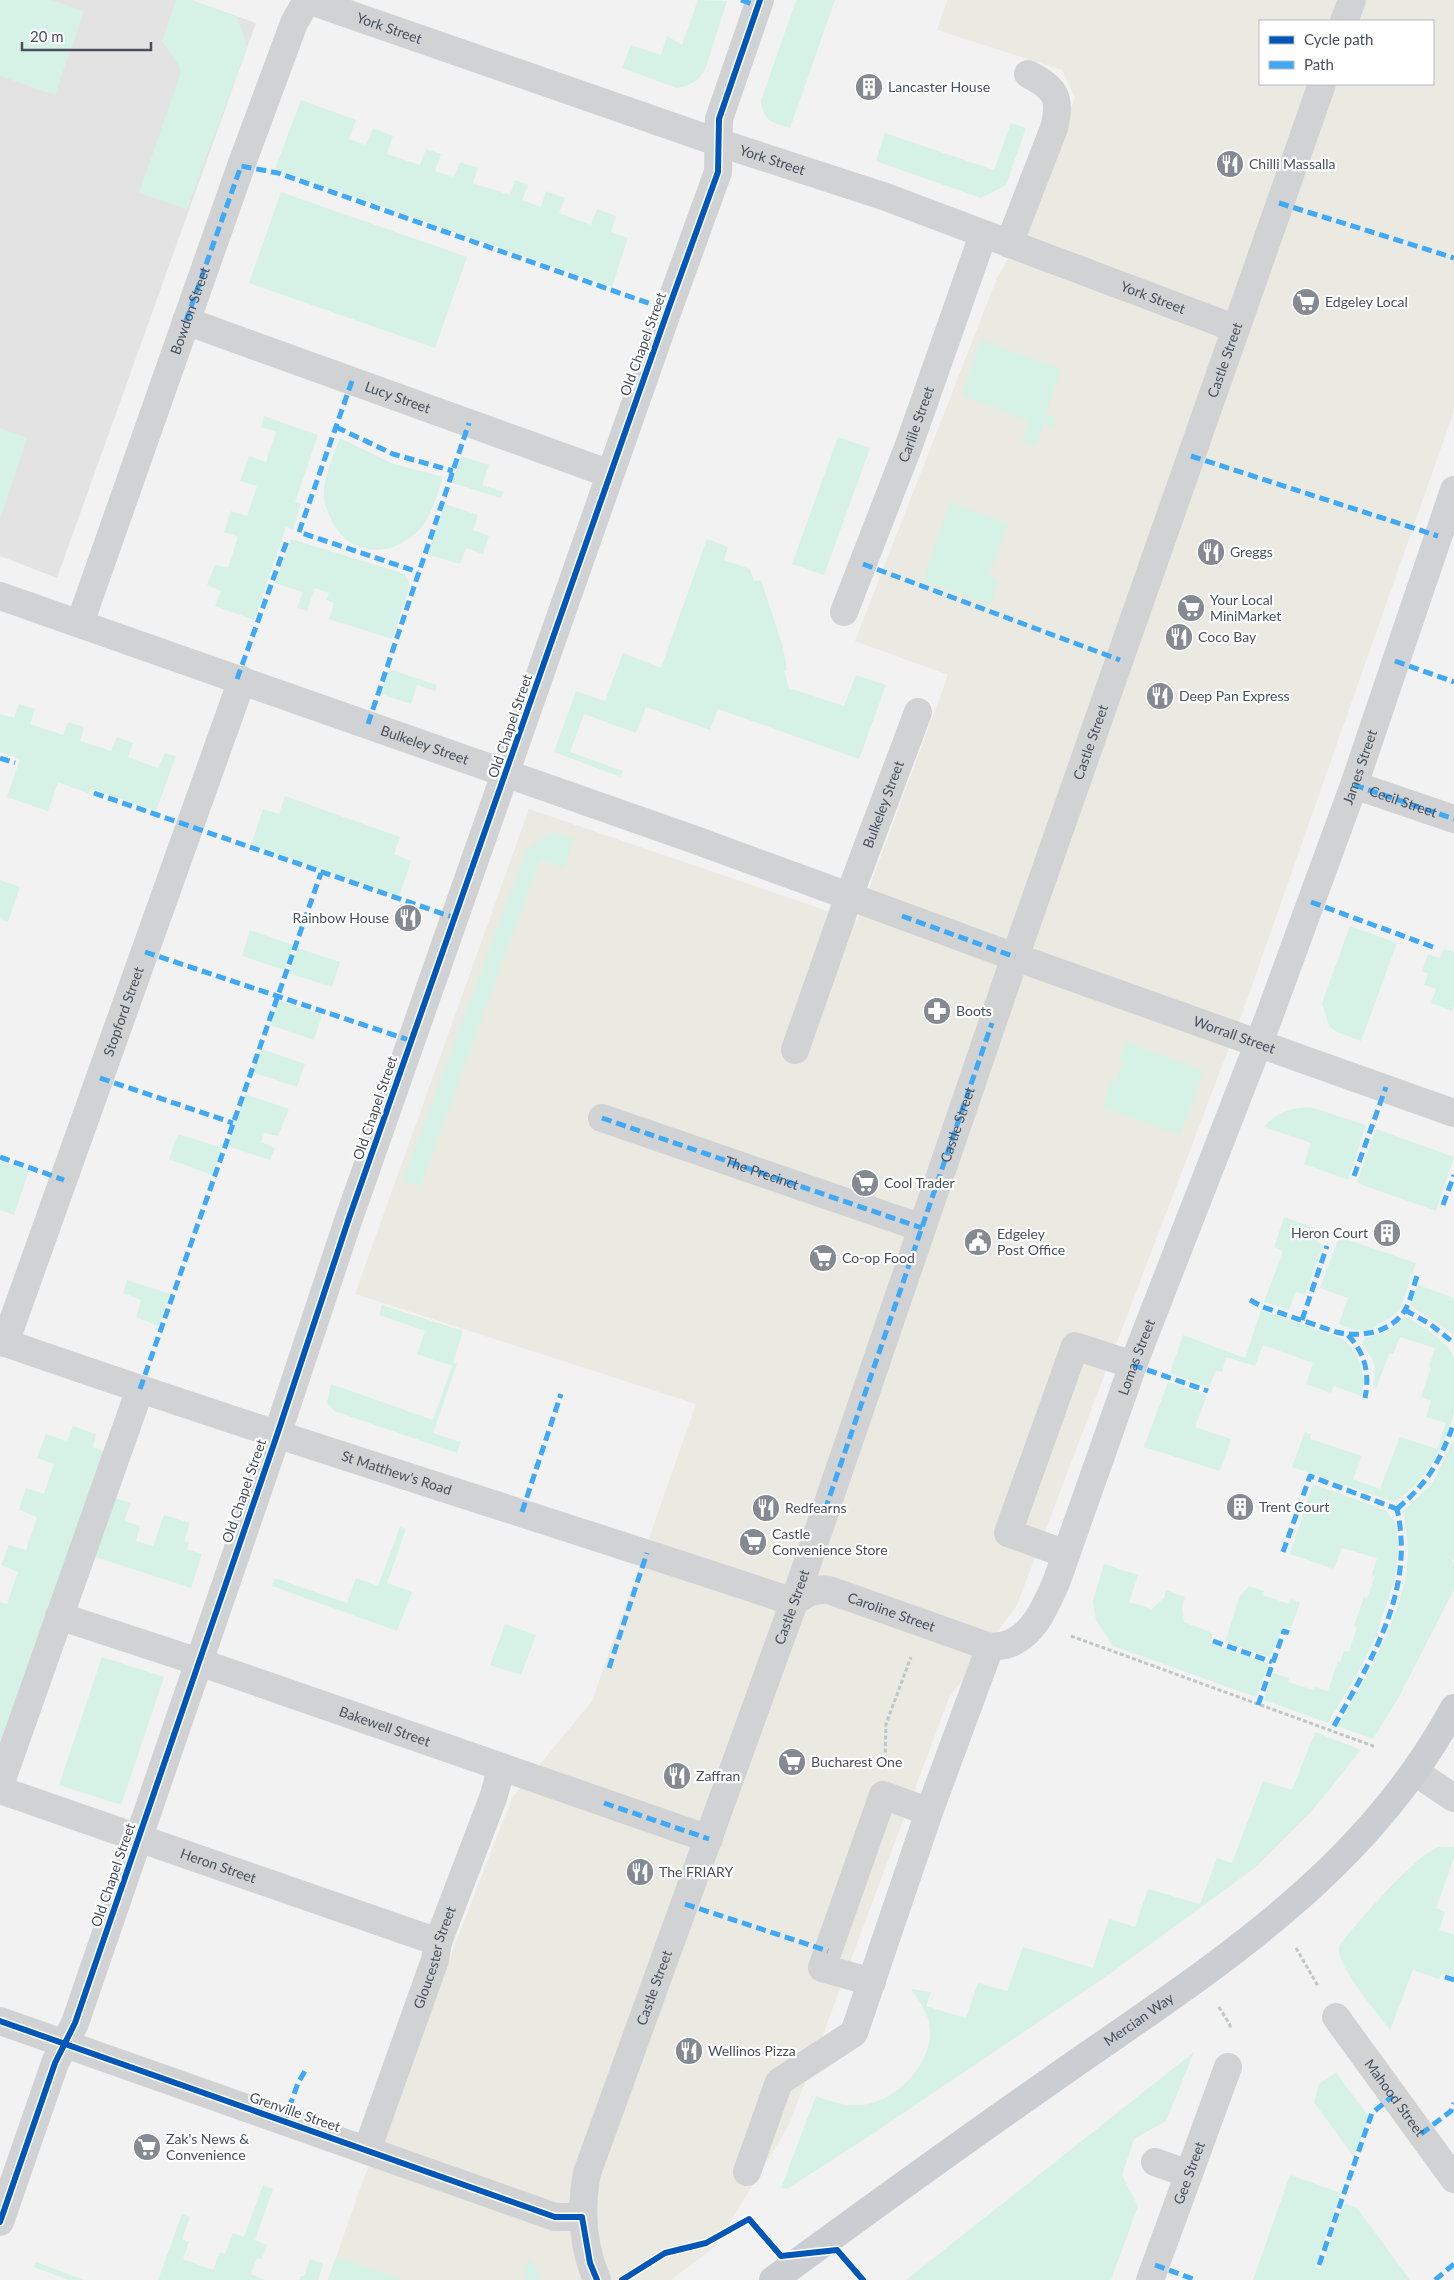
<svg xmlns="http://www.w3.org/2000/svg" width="1454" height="2280" font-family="Lato,sans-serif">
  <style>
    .commercial { fill: #eaeae2; fill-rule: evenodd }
    .education { fill: #e4e3e4 }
    .green { fill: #d6f1e6 }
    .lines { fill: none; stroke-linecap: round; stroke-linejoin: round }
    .path { stroke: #bcc7c6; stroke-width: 3; stroke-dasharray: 4 2.5; stroke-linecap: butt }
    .minor { stroke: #d0d2d4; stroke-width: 28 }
    .major { stroke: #cacdd2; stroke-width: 28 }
    .quiet { stroke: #3fa9f5; stroke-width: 5; stroke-dasharray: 10 5; stroke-linecap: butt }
    .cycleway-casing { stroke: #fff; stroke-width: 9 }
    .cycleway { stroke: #0057b8; stroke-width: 6 }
    .labels { text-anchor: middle; stroke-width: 4.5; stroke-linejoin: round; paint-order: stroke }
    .street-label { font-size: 14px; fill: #48505e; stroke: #fff }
    .poi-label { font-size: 14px; fill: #48505e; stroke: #fff; text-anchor: start }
  </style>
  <rect width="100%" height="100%" fill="#f2f2f2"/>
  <path class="commercial" d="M947 0H1454V411L1243 1011 1017 1605 949 1698 789 2125 716 2246 671 2280H328L361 2186 512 1798 592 1701 696 1404 355 1294 529 809 857 921 948 675 855 641 997 278 1030 219 1075 97 1062 70 937 30ZM1260 21H1433V84H1260Z"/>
  <polygon class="education" points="0,0 191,0 256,23 57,578 0,556"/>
  <g class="green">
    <polygon points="0,0 51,0 84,11 55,95 0,76"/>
    <polygon points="176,0 190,0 238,17 247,48 187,209 139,193 181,72 178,64 162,41"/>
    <path d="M698 0 727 1 705 70C698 81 690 86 677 88L622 68 631 45 661 55 667 36 682 45Z"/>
    <path d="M796 0H835L790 128C771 122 764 122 761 101Z"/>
    <polygon points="301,100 356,120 349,139 366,145 373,128 393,136 387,154 420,165 426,149 441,154 435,171 454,177 460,162 478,168 473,183 510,195 515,180 528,185 522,200 541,207 546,191 565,198 559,213 591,225 597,209 616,216 611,232 628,238 612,287 275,169"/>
    <polygon points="1011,123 1026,128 1006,185 981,198 876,161 885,133 994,170"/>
    <polygon points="281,192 467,257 435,348 249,283"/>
    <polygon points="981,340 1061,369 1046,413 1056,418 1052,427 1043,424 1036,446 1022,441 1029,421 962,395"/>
    <polygon points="264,416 318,435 295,502 301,504 293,529 286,527 254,620 215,606 221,591 207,585 215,565 228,568 238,537 224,532 231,511 247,516 257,486 240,481 249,456 266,462 276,432 261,427"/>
    <polygon points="0,428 27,438 0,519"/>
    <polygon points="838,437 870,448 824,575 792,564"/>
    <path d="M340 438 391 463 443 477C437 494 432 516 419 530 391 559 349 557 331 519 328 512 324 504 324 497 323 478 334 455 340 438Z"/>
    <polygon points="461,456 489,465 482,485 504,492 501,498 452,483"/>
    <polygon points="950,502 1008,524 988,576 999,580 990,605 923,581"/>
    <polygon points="445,504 478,515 473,530 489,536 483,554 466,548 460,564 427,554"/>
    <polygon points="291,539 405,574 410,585 392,639 329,619 334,603 326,600 329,593 315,588 307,611 297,608 303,592 275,583"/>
    <polygon points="707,539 728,547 724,560 750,569 754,581 761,580 783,647 787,670 784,671 789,688 844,706 856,675 886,685 859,759 718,709 710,730 646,707 636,733 584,714 570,752 623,771 621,777 554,752 576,691 605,701 623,653 661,668"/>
    <polygon points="389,669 437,685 435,691 417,685 411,704 381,694"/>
    <polygon points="19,704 35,709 30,724 63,735 68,722 84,727 80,741 111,751 117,737 133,743 128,757 158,768 165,753 176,756 156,811 92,789 90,794 58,782 48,811 7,797 20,759 0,752 0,714 14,718"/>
    <polygon points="285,796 400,837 394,854 411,861 399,897 251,845 263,809 279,814"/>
    <polygon points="554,832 574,839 564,868 540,859 420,1187 403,1181 527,849"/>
    <polygon points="0,880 20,887 8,922 0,919"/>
    <polygon points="1350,926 1397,943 1361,1041 1337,1032 1329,1026 1322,1003"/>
    <polygon points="250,930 293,945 285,970 242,956"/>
    <polygon points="297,948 340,962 332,987 288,973"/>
    <polygon points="1444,949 1454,952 1454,1006 1452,1011 1431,1003 1436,989 1424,985 1428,974 1422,971 1428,954 1440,958"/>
    <polygon points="278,1000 322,1015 314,1040 270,1025"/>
    <polygon points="1126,1042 1204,1071 1180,1135 1103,1107 1111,1081 1116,1082 1124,1062 1119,1059"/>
    <polygon points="261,1049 305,1064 297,1087 252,1072"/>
    <polygon points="244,1094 289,1109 278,1136 264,1133 261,1142 275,1148 270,1160 227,1146"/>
    <path d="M1310 1107 1366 1125 1348 1180 1304 1164 1311 1143 1264 1127C1276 1112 1291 1108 1310 1107Z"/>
    <polygon points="1376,1129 1454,1157 1436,1211 1357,1183"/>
    <polygon points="178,1134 222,1148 212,1175 169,1159"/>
    <polygon points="0,1161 29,1170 14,1215 0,1210"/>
    <polygon points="1284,1217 1321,1230 1317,1242 1323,1245 1305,1295 1296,1292 1289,1310 1264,1302 1283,1251 1274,1247"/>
    <polygon points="1339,1237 1416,1263 1401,1307 1394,1315 1368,1331 1353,1329 1339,1324 1348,1298 1320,1288"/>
    <polygon points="127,1280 170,1294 159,1326 136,1317 141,1300 123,1293"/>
    <polygon points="1418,1285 1454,1298 1454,1334 1410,1305"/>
    <polygon points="382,1305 463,1331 453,1362 457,1364 433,1433 461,1442 457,1453 334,1411 327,1402 331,1384 433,1420 452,1366 417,1354 425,1331 379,1315"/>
    <polygon points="1261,1310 1343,1339 1355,1351 1360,1365 1364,1381 1361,1396 1334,1386 1331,1393 1306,1384 1313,1363 1263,1345 1255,1366 1226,1357 1222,1372 1216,1370 1209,1387 1170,1373 1183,1335 1245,1358"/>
    <path d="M1405 1317C1419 1324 1449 1342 1454 1358 1454 1364 1454 1374 1454 1381 1454 1391 1454 1402 1454 1411 1446 1447 1424 1482 1395 1502L1292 1467 1305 1432 1311 1434 1310 1439 1362 1456 1353 1479 1380 1489 1400 1437 1437 1449 1446 1423 1426 1417 1431 1401 1421 1397 1431 1368 1429 1366 1435 1348 1400 1337 1393 1354H1389L1376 1389 1373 1388C1377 1366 1376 1362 1362 1345L1365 1338 1387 1332Z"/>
    <polygon points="1168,1382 1207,1395 1195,1427 1231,1439 1220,1471 1144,1447"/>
    <polygon points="73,1426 96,1434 93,1447 106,1452 0,1750 0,1602 7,1604 18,1572 1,1565 9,1545 26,1550 37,1517 19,1510 26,1488 44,1494 54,1464 37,1458 46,1434 67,1441"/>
    <path d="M1454 1439V1557L1449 1570 1454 1560V1588L1451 1595 1400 1695 1373 1739 1337 1726C1366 1680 1407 1609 1408 1553 1408 1540 1405 1525 1403 1511L1432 1484Z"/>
    <polygon points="1313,1484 1385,1510 1396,1523 1398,1547 1395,1578 1375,1639 1360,1669 1328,1723 1264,1700 1273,1673 1289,1678 1288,1682 1313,1690 1314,1687 1328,1691 1338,1661 1340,1662 1344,1651 1349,1652 1357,1627 1354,1626 1364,1597 1367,1598 1375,1576 1372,1575 1377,1558 1342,1548 1334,1569 1290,1554"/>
    <polygon points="114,1498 131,1503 124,1521 140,1526 136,1541 153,1546 164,1515 190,1523 184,1541 189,1543 187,1549 202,1554 191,1588 92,1556"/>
    <polygon points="400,1527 406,1529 387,1583 412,1592 397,1631 272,1586 275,1578 347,1603 356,1578 378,1586"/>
    <polygon points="1104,1564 1138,1575 1129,1602 1152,1609 1164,1598 1166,1590 1185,1597 1182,1607 1184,1622 1213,1633 1210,1643 1268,1664 1256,1697 1113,1646 1096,1620 1093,1601"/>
    <polygon points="1249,1586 1264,1591 1263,1595 1289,1604 1291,1599 1300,1603 1291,1628 1284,1626 1270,1657 1225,1642 1240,1596"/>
    <polygon points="505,1624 536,1635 521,1675 490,1665"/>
    <polygon points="102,1657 164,1677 121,1805 59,1785"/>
    <path d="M1315 1732 1361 1750 1311 1812 1256 1867 1111 1973 874 2133 787 2189 781 2188 816 2096C832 2102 850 2108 868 2104 902 2097 939 2056 928 2019 925 2008 917 1998 911 1989L931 1992 926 2006 966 2018 978 1983 1007 1991 1023 1947 1093 1968 1109 1919 1135 1927 1148 1889 1200 1904 1217 1858 1232 1863 1263 1781 1292 1790Z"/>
    <path d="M1439 1847H1454V1858L1436 1908 1445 1912 1439 1930 1454 1935V1977L1442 1973 1439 1979 1413 1970 1390 2030C1378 2013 1335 1965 1339 1946 1356 1924 1416 1854 1439 1847Z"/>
    <polygon points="1194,2052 1166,2121 1134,2139 1122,2175 1138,2206 1111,2280 906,2280"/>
    <polygon points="1336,2073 1369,2117 1354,2157 1314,2102 1319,2084"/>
    <polygon points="1290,2175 1341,2193 1315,2267 1321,2269 1343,2206 1346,2204 1357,2208 1410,2280 1253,2280"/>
    <polygon points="263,2185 273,2189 255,2240 267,2245 262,2259 257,2258 251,2274 265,2280 158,2280 182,2214 190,2217 182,2239 189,2242 183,2259 213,2270 220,2252 225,2254 233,2233 244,2237"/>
    <polygon points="336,2257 399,2278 403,2280 328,2280"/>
    <polygon points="530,2257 540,2277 536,2280 523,2280"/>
    <polygon points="310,2259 323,2264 318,2280 299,2280 301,2276 304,2276"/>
    <polygon points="36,2262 39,2263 84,2280 69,2280 34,2267"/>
  </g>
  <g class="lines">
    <g class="path">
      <polyline points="1071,1636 1376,1747"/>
      <polyline points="885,1759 886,1724 911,1657"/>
      <polyline points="1296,1948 1318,1986"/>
      <polyline points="1219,2007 1230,2025 1230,2030"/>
    </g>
    <g class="minor">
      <path id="s1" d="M308 0 717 142 886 197 1234 328"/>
      <polyline points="1344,21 1352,0"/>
      <path d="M1009 244 1054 128C1062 97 1055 88 1028 74"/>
      <path id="s2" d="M186 321 610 474"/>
      <path id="s3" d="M0 596 687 837 1015 957 1454 1113"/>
      <path id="s4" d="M844 612 909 445 983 235"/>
      <path id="s5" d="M80 623 241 166 294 23 307 0"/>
      <path id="s6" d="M1354 785 1454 819"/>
      <path id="s7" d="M795 1050 849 896 918 712"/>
      <path id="s8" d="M602 1118 922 1228"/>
      <path id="s9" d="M0 1341C263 1433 530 1514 794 1602"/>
      <path id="s10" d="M5 1343 242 680"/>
      <polyline points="1066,1554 1008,1533 1075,1346 1133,1365"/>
      <path id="s11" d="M794 1602C805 1594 815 1588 829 1590L990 1647"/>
      <path id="s12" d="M59 1616 199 1662 709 1839"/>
      <path id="s13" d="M990 1647C998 1646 1007 1646 1013 1642 1036 1631 1046 1604 1056 1583L1133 1365 1270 1014 1311 902 1354 785 1454 490"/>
      <polyline points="1415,1772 1454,1798"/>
      <polyline points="0,1785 140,1389"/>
      <path id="s14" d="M0 1790 438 1942"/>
      <polyline points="872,1982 822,1968 883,1795 929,1812"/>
      <path id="s15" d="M1336 2017 1454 2179"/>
      <polyline points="0,2021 555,2217 582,2217"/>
      <path id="s16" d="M367 2150 435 1960 438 1942 493 1798 502 1767"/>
      <polyline points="1155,2162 1189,2174"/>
      <polyline points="747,2172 779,2082 854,2033 929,1812 990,1647"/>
      <polyline points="0,2222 55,2063 75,2023 277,1435 348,1221 668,310 718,172 719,119 760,0"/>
      <path id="s17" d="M597 2280C582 2245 580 2210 587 2173L794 1602 1015 957 1322 84"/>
      <path id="s18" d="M1150 2280 1228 2067"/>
    </g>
    <path class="major" id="s19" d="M773 2280C870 2209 967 2139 1066 2070 1215 1966 1365 1873 1454 1708"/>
    <g class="quiet">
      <polyline points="741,0 758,6"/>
      <polyline points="1279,203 1454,258"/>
      <polyline points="186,321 241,166 278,173 668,310"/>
      <polyline points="352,381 299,532 418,572"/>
      <polyline points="336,427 393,454 453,471"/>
      <polyline points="1191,456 1438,536"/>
      <polyline points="863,564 1120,660"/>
      <polyline points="1395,661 1454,682"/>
      <polyline points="237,679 288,538"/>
      <polyline points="368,724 469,423"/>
      <polyline points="0,758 15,763"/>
      <polyline points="1354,785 1454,819"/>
      <polyline points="94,793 455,918"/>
      <polyline points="1311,902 1433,947"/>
      <polyline points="902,916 1015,957"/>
      <polyline points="145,952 412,1041"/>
      <polyline points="100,1078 233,1123"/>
      <polyline points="602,1118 922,1228"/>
      <polyline points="0,1157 64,1180"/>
      <polyline points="1354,1176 1386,1087"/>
      <polyline points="1443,1205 1454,1175"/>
      <path d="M1250 1300 1263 1307 1336 1332C1360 1338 1391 1333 1405 1310 1411 1300 1414 1284 1418 1273"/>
      <polyline points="1405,1310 1430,1324 1454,1343"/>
      <polyline points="1302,1320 1327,1246"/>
      <path d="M1348 1335C1365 1353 1370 1373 1365 1398"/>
      <polyline points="1133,1365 1208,1391"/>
      <polyline points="140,1389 321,873"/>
      <path d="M1397 1509C1430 1480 1439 1463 1454 1423"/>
      <polyline points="825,1510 992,1023"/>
      <polyline points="522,1512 561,1394"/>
      <polyline points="1283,1552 1310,1476 1397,1509"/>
      <polyline points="1213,1641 1272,1662"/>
      <polyline points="609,1668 647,1553"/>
      <polyline points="1258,1705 1284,1631 1289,1633"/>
      <path d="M1334 1726C1373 1657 1415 1590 1397 1509"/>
      <polyline points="604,1803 709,1839"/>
      <polyline points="685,1904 828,1951"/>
      <polyline points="1445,1977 1454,1980"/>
      <polyline points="284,2122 298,2083 305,2071"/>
      <polyline points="1421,2134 1451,2111 1454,2103"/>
      <polyline points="1155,2265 1196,2280"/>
      <polyline points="1319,2265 1372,2113 1393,2096"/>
      <polyline points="1435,2280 1454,2264"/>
    </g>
    <defs>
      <g id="cycleway">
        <polyline points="0,2021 555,2217 582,2217 590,2263 597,2280"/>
        <polyline points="0,2222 55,2063 75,2023 277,1435 348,1221 668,310 718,172 719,119 760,0"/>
        <polyline points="622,2280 665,2253 706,2243 749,2219 781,2256 837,2250 863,2280"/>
      </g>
    </defs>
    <use href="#cycleway" class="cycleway-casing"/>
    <use href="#cycleway" class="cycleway"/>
  </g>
  <defs>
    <symbol id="building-disc" viewBox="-11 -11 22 22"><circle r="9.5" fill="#848992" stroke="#fff"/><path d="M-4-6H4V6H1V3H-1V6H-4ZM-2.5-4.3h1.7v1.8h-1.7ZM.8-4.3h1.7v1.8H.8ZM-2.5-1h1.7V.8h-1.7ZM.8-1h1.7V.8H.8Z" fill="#fff"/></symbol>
    <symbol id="restaurant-disc" viewBox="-11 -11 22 22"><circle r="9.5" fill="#848992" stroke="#fff"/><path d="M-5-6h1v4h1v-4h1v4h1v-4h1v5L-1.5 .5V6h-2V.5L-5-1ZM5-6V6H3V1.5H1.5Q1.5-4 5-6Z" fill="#fff"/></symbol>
    <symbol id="supermarket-disc" viewBox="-11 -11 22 22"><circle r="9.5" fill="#848992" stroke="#fff"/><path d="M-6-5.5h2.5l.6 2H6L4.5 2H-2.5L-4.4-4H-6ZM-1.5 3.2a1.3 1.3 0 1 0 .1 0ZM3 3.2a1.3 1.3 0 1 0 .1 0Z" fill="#fff"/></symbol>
    <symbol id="pharmacy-disc" viewBox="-11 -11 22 22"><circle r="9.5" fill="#848992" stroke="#fff"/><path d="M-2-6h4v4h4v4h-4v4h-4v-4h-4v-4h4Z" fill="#fff"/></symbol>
    <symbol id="civic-disc" viewBox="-11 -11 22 22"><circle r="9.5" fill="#848992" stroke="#fff"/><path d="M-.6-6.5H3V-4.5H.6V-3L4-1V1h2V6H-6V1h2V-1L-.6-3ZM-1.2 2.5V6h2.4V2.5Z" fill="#fff"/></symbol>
  </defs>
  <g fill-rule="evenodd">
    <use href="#building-disc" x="853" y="71" width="32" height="32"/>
    <use href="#restaurant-disc" x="1214" y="148" width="32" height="32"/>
    <use href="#supermarket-disc" x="1290" y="286" width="32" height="32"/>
    <use href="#restaurant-disc" x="1195" y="536" width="32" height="32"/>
    <use href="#supermarket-disc" x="1175" y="592" width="32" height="32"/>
    <use href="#restaurant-disc" x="1163" y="621" width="32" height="32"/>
    <use href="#restaurant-disc" x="1144" y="680" width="32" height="32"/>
    <use href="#restaurant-disc" x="392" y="902" width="32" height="32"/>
    <use href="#pharmacy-disc" x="921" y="995" width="32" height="32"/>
    <use href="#supermarket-disc" x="849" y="1167" width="32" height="32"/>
    <use href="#building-disc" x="1371" y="1217" width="32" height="32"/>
    <use href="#civic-disc" x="962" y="1226" width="32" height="32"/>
    <use href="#supermarket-disc" x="807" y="1242" width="32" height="32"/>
    <use href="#building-disc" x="1224" y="1491" width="32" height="32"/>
    <use href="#restaurant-disc" x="750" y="1492" width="32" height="32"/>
    <use href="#supermarket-disc" x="737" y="1526" width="32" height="32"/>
    <use href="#supermarket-disc" x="776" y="1746" width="32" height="32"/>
    <use href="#restaurant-disc" x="661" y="1760" width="32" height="32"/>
    <use href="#restaurant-disc" x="624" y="1856" width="32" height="32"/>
    <use href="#restaurant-disc" x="673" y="2035" width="32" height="32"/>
    <use href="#supermarket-disc" x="131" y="2131" width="32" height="32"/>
  </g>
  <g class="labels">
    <g class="street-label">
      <text dy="5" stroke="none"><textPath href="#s1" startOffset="86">York Street</textPath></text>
      <text dy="5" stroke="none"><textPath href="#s1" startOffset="491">York Street</textPath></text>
      <text dy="5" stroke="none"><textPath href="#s1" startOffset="896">York Street</textPath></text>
      <text dy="5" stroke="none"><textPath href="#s5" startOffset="331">Bowdon Street</textPath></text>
      <text transform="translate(643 344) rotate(-70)" y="5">Old Chapel Street</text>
      <text dy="5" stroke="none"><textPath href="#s17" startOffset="2031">Castle Street</textPath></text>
      <text dy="5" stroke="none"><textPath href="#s2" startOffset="225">Lucy Street</textPath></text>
      <text dy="5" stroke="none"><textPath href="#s4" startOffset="201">Carlile Street</textPath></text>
      <text transform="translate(510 726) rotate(-71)" y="5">Old Chapel Street</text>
      <text dy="5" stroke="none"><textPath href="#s17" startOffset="1626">Castle Street</textPath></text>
      <text dy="5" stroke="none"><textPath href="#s3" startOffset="450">Bulkeley Street</textPath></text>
      <text dy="5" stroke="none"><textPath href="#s13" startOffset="969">James Street</textPath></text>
      <text dy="5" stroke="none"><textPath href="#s6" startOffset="52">Cecil Street</textPath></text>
      <text dy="5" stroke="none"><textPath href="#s7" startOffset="261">Bulkeley Street</textPath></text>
      <text dy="5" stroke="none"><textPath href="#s10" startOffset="352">Stopford Street</textPath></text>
      <text dy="5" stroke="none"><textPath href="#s3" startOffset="1310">Worrall Street</textPath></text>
      <text transform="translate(375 1108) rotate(-71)" y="5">Old Chapel Street</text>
      <text dy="5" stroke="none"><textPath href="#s17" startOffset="1221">Castle Street</textPath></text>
      <text dy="5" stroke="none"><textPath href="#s8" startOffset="169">The Precinct</textPath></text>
      <text dy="5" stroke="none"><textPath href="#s13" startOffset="338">Lomas Street</textPath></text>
      <text dy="5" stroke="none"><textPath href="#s9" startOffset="418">St Matthew's Road</textPath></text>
      <text transform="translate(244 1491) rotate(-71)" y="5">Old Chapel Street</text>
      <text dy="5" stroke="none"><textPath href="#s17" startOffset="711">Castle Street</textPath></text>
      <text dy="5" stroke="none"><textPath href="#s11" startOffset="104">Caroline Street</textPath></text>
      <text dy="5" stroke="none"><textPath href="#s12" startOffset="344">Bakewell Street</textPath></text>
      <text dy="5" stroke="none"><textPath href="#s14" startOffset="231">Heron Street</textPath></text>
      <text transform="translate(113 1875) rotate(-71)" y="5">Old Chapel Street</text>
      <text dy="5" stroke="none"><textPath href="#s16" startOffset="204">Gloucester Street</textPath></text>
      <text dy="5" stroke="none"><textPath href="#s17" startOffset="306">Castle Street</textPath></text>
      <text dy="5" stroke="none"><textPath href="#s19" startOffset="449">Mercian Way</textPath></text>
      <text dy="5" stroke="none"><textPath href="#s15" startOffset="100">Mahood Street</textPath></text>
      <text transform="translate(295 2112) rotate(19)" y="5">Grenville Street</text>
      <text dy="5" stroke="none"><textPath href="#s18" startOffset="114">Gee Street</textPath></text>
    </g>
    <g class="poi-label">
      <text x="888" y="92">Lancaster House</text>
      <text x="1249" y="169">Chilli Massalla</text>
      <text x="1325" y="307">Edgeley Local</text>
      <text x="1230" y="557">Greggs</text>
      <text x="1210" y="605">Your Local<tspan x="1210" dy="16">MiniMarket</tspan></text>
      <text x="1198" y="642">Coco Bay</text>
      <text x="1179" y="701">Deep Pan Express</text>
      <text x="389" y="923" text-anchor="end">Rainbow House</text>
      <text x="956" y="1016">Boots</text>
      <text x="884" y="1188">Cool Trader</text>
      <text x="1368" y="1238" text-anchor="end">Heron Court</text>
      <text x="997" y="1239">Edgeley<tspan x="997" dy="16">Post Office</tspan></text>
      <text x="842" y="1263">Co-op Food</text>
      <text x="1259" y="1512">Trent Court</text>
      <text x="785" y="1513">Redfearns</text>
      <text x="772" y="1539">Castle<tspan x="772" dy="16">Convenience Store</tspan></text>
      <text x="811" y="1767">Bucharest One</text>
      <text x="696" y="1781">Zaffran</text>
      <text x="659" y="1877">The FRIARY</text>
      <text x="708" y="2056">Wellinos Pizza</text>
      <text x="166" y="2144">Zak's News &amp;<tspan x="166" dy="16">Convenience</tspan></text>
    </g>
  </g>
  <rect x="1259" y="20" width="175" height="65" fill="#ffffff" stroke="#b6b9bf"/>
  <rect x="1269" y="36" width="25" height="8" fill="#0057b8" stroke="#b6b9bf"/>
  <text x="1304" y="45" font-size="15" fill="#48505e">Cycle path</text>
  <rect x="1269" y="61" width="25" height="8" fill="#3fa9f5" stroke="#b6b9bf"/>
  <text x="1304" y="70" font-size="15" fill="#48505e">Path</text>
  <path d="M22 42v8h129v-8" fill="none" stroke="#48505e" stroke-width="2.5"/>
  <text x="30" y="42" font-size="15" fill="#48505e" stroke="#ffffff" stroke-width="4" paint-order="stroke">20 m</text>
</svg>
